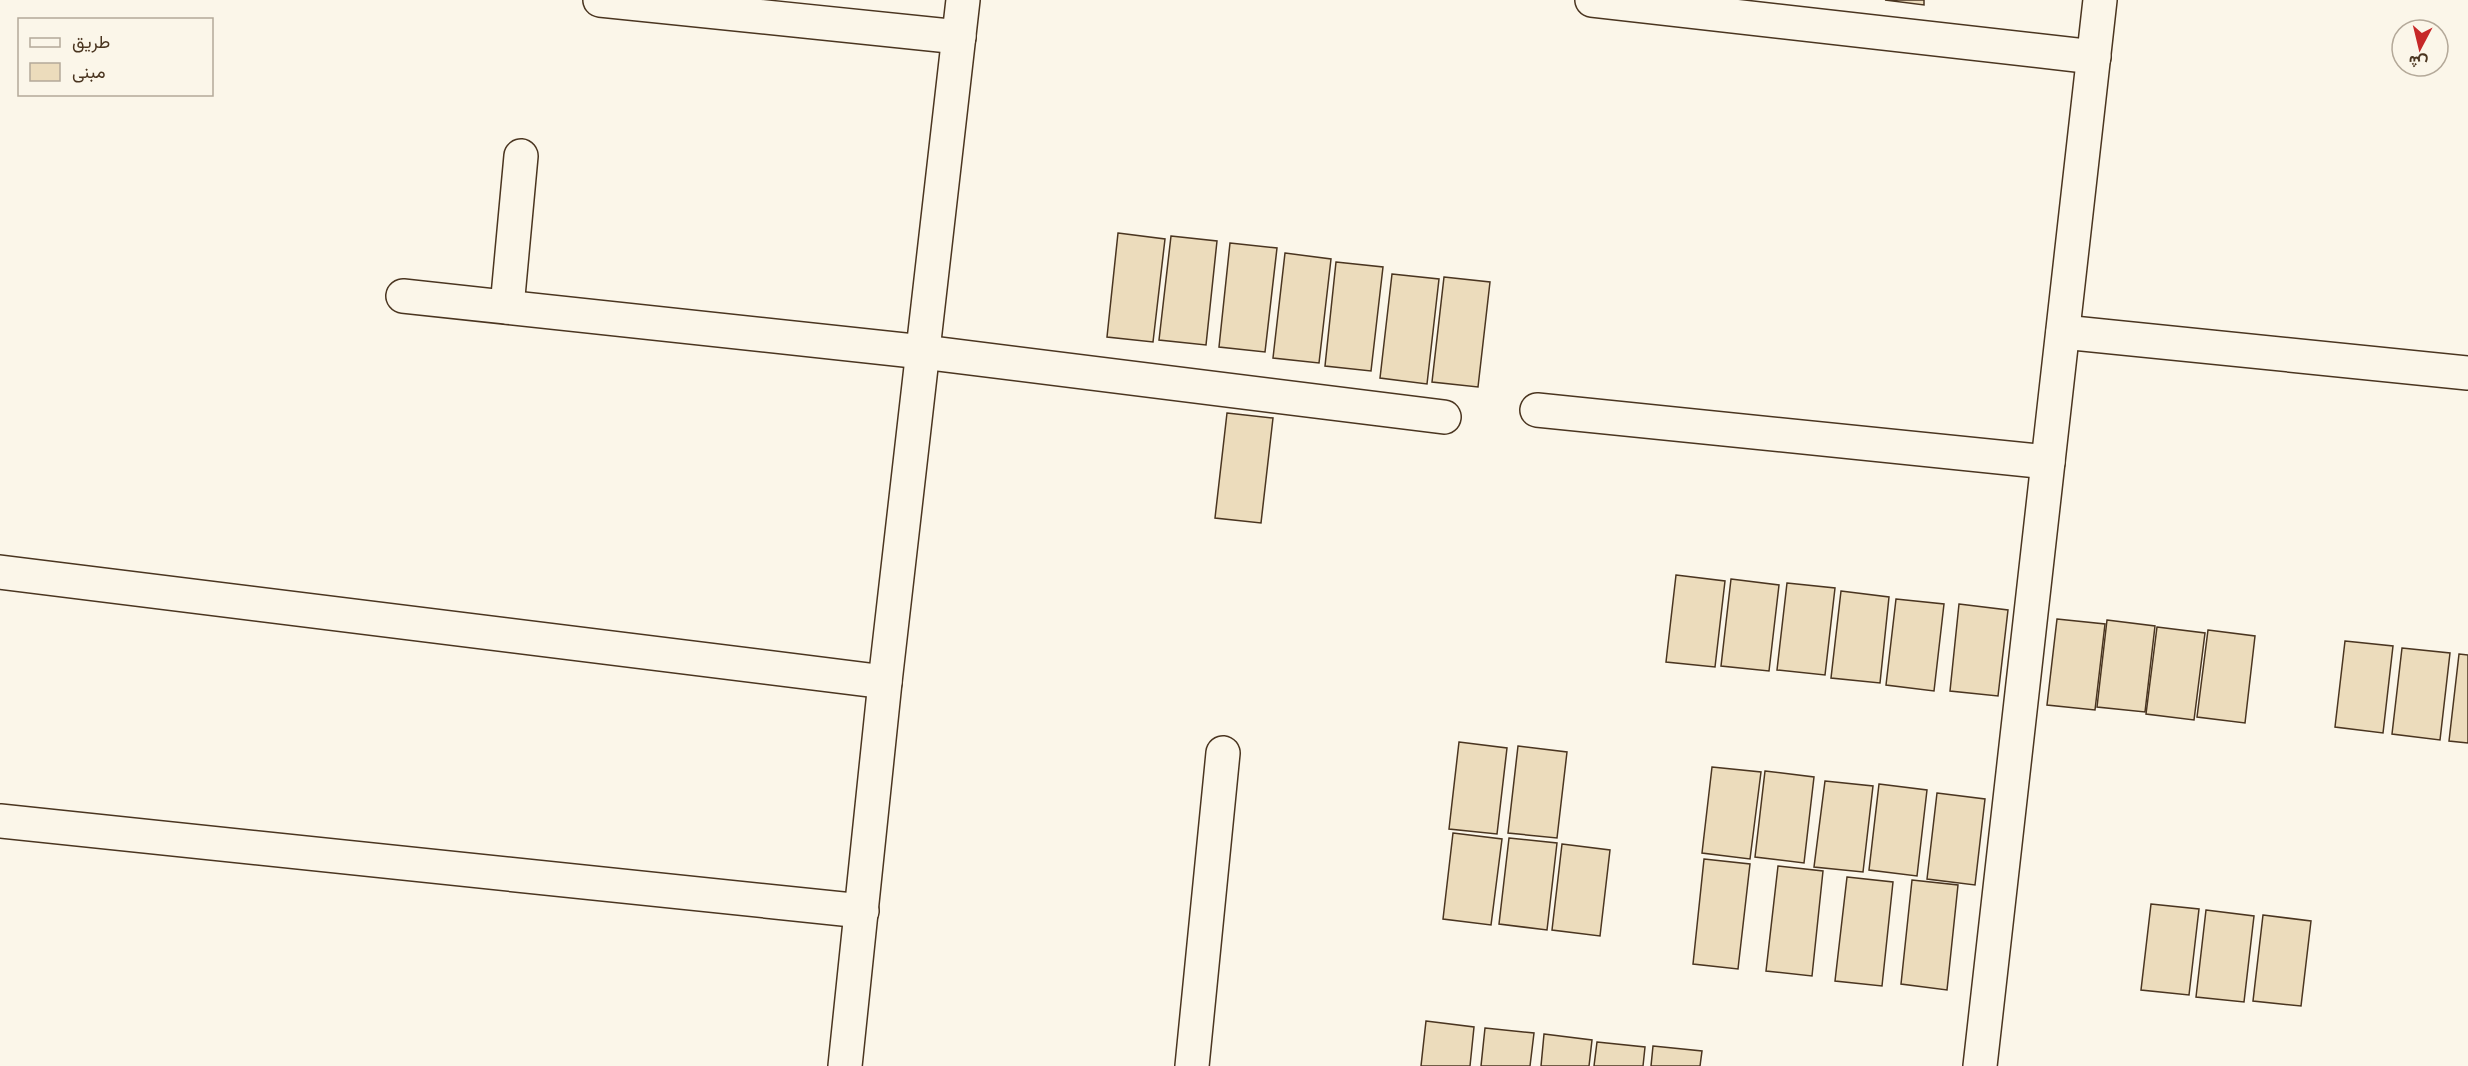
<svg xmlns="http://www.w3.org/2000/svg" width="2468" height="1066" font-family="Roboto,Vazirmatn,sans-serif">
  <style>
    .building { fill: #ecdcbc; stroke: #4a3520; stroke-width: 1.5 }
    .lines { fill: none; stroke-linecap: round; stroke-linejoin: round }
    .minor-casing { stroke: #4a3520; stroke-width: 36 }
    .minor { stroke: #fbf6e9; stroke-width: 33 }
  </style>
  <rect width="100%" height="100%" fill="#fbf6e9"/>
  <g class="building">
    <polygon points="1885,0 1924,0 1924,5"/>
    <polygon points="1118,233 1165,239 1153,342 1107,337"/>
    <polygon points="1171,236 1217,241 1206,345 1159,340"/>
    <polygon points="1230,243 1277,248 1265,352 1219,347"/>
    <polygon points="1285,253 1331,259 1319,363 1273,358"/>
    <polygon points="1336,262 1383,267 1371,371 1325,366"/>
    <polygon points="1392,274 1439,279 1427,384 1380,378"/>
    <polygon points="1444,277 1490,282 1478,387 1432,382"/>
    <polygon points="1227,413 1273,418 1261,523 1215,518"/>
    <polygon points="1676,575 1725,581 1715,667 1666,662"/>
    <polygon points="1731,579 1779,585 1769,671 1721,666"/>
    <polygon points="1787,583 1835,588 1825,675 1777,670"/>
    <polygon points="1841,591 1889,597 1880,683 1831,678"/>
    <polygon points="1896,599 1944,604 1934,691 1886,685"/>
    <polygon points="1959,604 2008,610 1998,696 1950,691"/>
    <polygon points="2057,619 2105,624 2095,710 2047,705"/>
    <polygon points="2107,620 2155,626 2145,712 2097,707"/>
    <polygon points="2157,627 2205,633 2194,720 2146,714"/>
    <polygon points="2208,630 2255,636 2245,723 2197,717"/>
    <polygon points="2345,641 2393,646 2383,733 2335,727"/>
    <polygon points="2402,648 2450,653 2440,740 2392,734"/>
    <polygon points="2459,654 2468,655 2468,743 2449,741"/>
    <polygon points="1459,742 1507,748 1497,834 1449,829"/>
    <polygon points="1518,746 1567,752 1557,838 1508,833"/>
    <polygon points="1712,767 1761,772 1750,859 1702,853"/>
    <polygon points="1765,771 1814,777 1804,863 1755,857"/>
    <polygon points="1825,781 1873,786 1863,872 1814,867"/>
    <polygon points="1879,784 1927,790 1917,876 1869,870"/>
    <polygon points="1937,793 1985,799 1975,885 1927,879"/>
    <polygon points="1453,833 1502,839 1491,925 1443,919"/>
    <polygon points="1509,838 1557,843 1547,930 1499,924"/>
    <polygon points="1562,844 1610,850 1600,936 1552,930"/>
    <polygon points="1704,859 1750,864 1738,969 1693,964"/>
    <polygon points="1778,866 1823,871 1812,976 1766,971"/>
    <polygon points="1847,877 1893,882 1882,986 1835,981"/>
    <polygon points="1912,880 1958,885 1947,990 1901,984"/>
    <polygon points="2151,904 2199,909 2189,995 2141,990"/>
    <polygon points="2206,910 2254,916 2244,1002 2196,997"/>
    <polygon points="2263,915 2311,921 2301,1006 2253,1001"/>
    <polygon points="1426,1021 1474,1027 1470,1066 1421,1066"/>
    <polygon points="1485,1028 1534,1033 1530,1066 1481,1066"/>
    <polygon points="1544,1034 1592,1040 1589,1066 1541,1066"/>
    <polygon points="1597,1042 1645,1047 1643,1066 1594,1066"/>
    <polygon points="1653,1046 1702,1051 1700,1066 1651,1066"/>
  </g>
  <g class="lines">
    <defs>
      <g id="minor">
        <polyline points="600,0 959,37"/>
        <polyline points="1592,0 2094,57"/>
        <polyline points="403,296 923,352 1444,417"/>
        <polyline points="507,307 521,156"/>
        <polyline points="2063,332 2468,373"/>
        <polyline points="1537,410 2048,462"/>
        <polyline points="0,572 885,682"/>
        <polyline points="0,821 862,911"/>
        <polyline points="845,1066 885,682 963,0"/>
        <polyline points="1192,1066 1223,753"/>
        <polyline points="1980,1066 2100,0"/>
      </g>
    </defs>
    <use href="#minor" class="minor-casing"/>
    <use href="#minor" class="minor"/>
  </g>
  <rect x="18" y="18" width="195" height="78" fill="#fbf6e9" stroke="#b4a999" stroke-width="1.5"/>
  <rect x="30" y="38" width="30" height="9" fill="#fbf6e9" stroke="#b4a999" stroke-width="1.5"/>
  <text x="72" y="48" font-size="18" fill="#4a3520">طريق</text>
  <rect x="30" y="63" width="30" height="18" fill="#ecdcbc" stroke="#b4a999" stroke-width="1.5"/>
  <text x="72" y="78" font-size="18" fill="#4a3520">مبنى</text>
  <g transform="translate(2420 48) rotate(187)"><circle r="28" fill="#fbf6e9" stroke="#b4a999" stroke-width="1.5"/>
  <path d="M0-4.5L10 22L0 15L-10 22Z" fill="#c62828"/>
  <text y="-9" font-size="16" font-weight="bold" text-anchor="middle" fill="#4a3520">ش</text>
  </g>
</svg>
